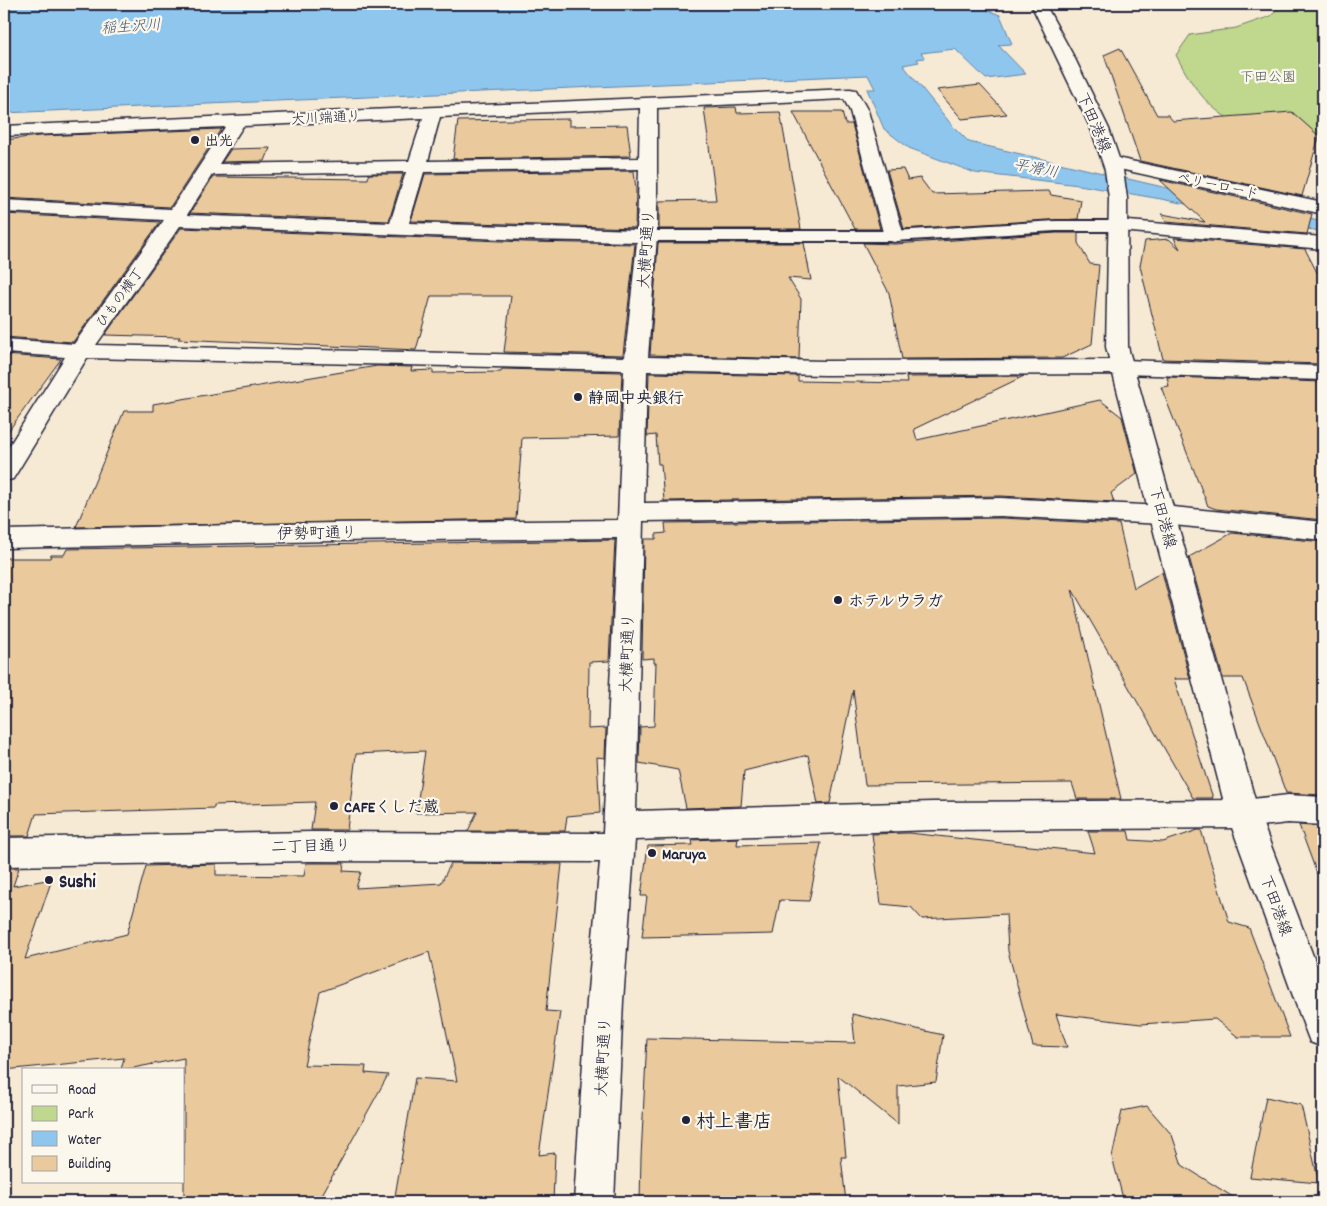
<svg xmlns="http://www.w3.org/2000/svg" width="1327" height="1206" font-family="Dekko,'Klee One',sans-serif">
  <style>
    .green { fill: #c0d78e; stroke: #717c64 }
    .water { fill: #8fc6ee; stroke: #6384a6 }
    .building { fill: #eaca9c; stroke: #22223b }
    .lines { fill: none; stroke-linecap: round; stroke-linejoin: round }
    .service-casing { stroke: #22223b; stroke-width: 4 }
    .minor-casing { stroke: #22223b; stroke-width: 3 }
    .secondary-casing { stroke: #22223b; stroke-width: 3 }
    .service { fill: #fbf7ec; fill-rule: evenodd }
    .minor { fill: #fbf7ec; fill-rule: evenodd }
    .secondary { fill: #fbf7ec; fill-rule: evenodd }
    .poi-dot { fill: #22223b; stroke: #fbf7ec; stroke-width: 2 }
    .labels { text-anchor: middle; stroke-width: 4.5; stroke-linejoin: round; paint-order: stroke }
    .far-park-label { font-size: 14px; fill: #515854; stroke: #fbf7ec }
    .far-street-label { font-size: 14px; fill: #22223b; stroke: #fbf7ec }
    .far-poi-label { font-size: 14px; font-weight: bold; fill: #22223b; stroke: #fbf7ec; text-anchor: start }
    .far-water-label { font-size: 15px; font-style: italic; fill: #435371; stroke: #fbf7ec }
    .street-label { font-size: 16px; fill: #22223b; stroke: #fbf7ec }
    .poi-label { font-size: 16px; font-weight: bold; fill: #22223b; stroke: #fbf7ec; text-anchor: start }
    .near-poi-label { font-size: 19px; font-weight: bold; fill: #22223b; stroke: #fbf7ec; text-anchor: start }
  </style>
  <rect width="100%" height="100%" fill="#f6ead4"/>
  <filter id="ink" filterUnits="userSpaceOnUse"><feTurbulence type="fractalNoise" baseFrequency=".02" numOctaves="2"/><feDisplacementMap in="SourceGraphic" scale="10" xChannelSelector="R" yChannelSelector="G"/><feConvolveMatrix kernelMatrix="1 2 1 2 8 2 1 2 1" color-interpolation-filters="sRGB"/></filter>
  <g filter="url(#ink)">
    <path class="green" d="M1282 4H1323V142C1247 130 1214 130 1176 55L1190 35 1236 28 1271 16Z"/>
    <polygon class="water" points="4,4 973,4 1000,15 1012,44 998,45 1026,74 986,79 955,49 921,53 925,58 917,59 919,62 903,65 951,124 969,142 1167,188 1323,222 1323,232 1161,199 1079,185 975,173 909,148 884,129 867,89 875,89 868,75 4,113"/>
    <g class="building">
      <polygon points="1120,48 1157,115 1168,115 1173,121 1292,112 1319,136 1302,196 1140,161 1104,55"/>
      <polygon points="980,85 1007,114 962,119 937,90"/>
      <polygon points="736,107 737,113 780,112 801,229 659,229 659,201 716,200 704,108"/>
      <polygon points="793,112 842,112 845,124 852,124 880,229 855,229"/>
      <polygon points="569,119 569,126 627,125 631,156 453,159 458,121"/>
      <polygon points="221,129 170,207 4,198 4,140 39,136"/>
      <polygon points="270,148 265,161 222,162 231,149"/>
      <polygon points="903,169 908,180 920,178 932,194 1049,191 1051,195 1081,200 1078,219 904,229 887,170"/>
      <polygon points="634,171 636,190 635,228 411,221 425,174"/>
      <polygon points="369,174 403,174 389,221 190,213 213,177 368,179"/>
      <polygon points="1160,180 1312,214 1307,234 1166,222 1162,214 1205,222"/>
      <polygon points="4,214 160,222 73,342 4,337 4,306 8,286 4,286"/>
      <polygon points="181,228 526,242 635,244 623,355 504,352 511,296 431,296 416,350 178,339 180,337 105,335"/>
      <polygon points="1056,233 1078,233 1078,243 1090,264 1099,265 1092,344 1062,358 902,359 889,293 863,243 895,244"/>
      <polygon points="1174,238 1305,249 1323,284 1323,364 1163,359 1140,266 1145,241 1169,239 1180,249"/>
      <polygon points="658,243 804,243 811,280 788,278 801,299 799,359 650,355"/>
      <polygon points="4,355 61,359 4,437"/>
      <polygon points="377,366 412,367 411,371 433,370 433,373 501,372 502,369 622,372 619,436 522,438 516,519 76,527 124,411 153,411 153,404"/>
      <polygon points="649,373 798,376 798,381 907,383 906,377 1024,376 914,429 917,440 1100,400 1122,417 1137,474 1111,493 1114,502 1001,496 664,501 661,464 658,464 656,435 647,436"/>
      <polygon points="1167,377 1323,382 1323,520 1216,509 1208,506 1161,387 1169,386"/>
      <polygon points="1001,518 1119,524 1134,588 1162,572 1190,679 1174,679 1213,798 1193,798 1072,589 1121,799 1077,799 1072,783 865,785 853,690 830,803 818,804 808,755 744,771 741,806 686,808 678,770 639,763 640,727 654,726 656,663 654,663 654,658 642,659 644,539 656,539 656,534 666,533 665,523"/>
      <polygon points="1232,533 1323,542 1323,795 1286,793 1243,678 1223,678 1189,557"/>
      <polygon points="615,540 609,661 589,662 588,729 606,728 605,758 597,757 600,813 567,816 565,831 468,831 477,812 416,813 425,751 356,754 347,830 311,830 315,802 214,805 214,808 36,814 29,836 4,836 4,558 50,558 51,555 64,555 67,549"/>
      <polygon points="1299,825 1323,827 1323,882 1320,882"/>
      <polygon points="1198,830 1201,830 1229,922 1249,928 1290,1037 1238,1037 1215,1019 1141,1024 1056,1014 1067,1047 1033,1046 1008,951 1006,914 922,919 911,907 881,904 872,834 909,833 1095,853 1088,831 1128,831 1130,840 1163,842"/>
      <polygon points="738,838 737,845 821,843 809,901 780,900 773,934 642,937 647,896 641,896 648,846 693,845 692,840"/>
      <polygon points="306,863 344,863 343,871 361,872 356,888 441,883 451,863 562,864 546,1011 560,1012 539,1155 555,1153 553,1202 394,1202 415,1078 457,1081 429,952 320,992 304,1065 366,1066 365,1073 388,1075 318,1202 184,1202 184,1058 123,1070 121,1070 124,1058 4,1070 4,868 19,868 13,886 52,879 25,959 127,934 146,866 216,864 216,875 304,876"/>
      <polygon points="852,1014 943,1035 936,1082 898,1086 898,1124 838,1076 846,1157 841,1157 846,1202 640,1202 641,1157 647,1038 855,1043"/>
      <polygon points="1266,1097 1301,1105 1319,1183 1250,1177"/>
      <polygon points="1147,1106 1172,1135 1182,1165 1241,1202 1124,1202 1112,1157 1122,1111"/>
    </g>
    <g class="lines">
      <defs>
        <polygon id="service" points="1056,221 1116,221 1122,222 1124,226 1122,230 1116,231 1056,231 894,241 647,241 641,240 638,236 641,232 647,231 894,231"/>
        <g id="minor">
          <path d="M850 89 856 90 868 111 904 236 901 240 894 242 887 240 884 236 850 111 844 99 657 108V236L648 357 825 361 1122 360 1323 366V380L1122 374 825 375 647 371 644 503 1001 498 1163 506 1323 522V540L1163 524 1001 516 643 521 636 811 932 802 1243 800 1288 795 1323 797V825L1288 823 1243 828 932 830 635 840 623 1001 614 1202H574L587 1001 600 862 311 861 4 866V838L311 832 603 833 617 538 335 541 4 548V530L335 523 618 520 624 370 87 358 13 479 4 481V454L65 357 4 353V339L74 344 164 220 4 212V200L171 209 225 127 4 136V126ZM640 108 639 158 428 161 440 117ZM423 118 409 161 219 164 243 126ZM639 169 637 230 409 223 424 172ZM406 172 390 223 187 215 212 175ZM180 226 526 240 637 242 625 357 96 345Z"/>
          <polygon points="1112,157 1323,202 1323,214 1106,166 1103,162 1106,158"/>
          <polygon points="1116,220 1323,237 1323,249 1109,230 1106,226 1109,222"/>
        </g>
        <polygon id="secondary" points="1031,4 1045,4 1075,59 1109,129 1123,170 1127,198 1128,347 1259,814 1323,982 1323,1047 1310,1042 1305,1029 1227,814 1106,347 1109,198 1105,170 1091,129"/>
      </defs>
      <use href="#service" class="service-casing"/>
      <use href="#minor" class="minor-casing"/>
      <use href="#secondary" class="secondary-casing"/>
      <use href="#service" class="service"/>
      <use href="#minor" class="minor"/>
      <use href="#secondary" class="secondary"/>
    </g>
  </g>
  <g class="poi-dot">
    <circle cx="195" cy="140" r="5"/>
    <circle cx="578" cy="397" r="5"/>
    <circle cx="838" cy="600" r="5"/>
    <circle cx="334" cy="806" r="5"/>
    <circle cx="652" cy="853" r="5"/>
    <circle cx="49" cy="880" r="5"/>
    <circle cx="686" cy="1120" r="5"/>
  </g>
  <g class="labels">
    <g class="far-park-label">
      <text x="1268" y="81">下田公園</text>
    </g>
    <g class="far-street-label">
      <text transform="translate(326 117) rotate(-3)" y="5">大川端通り</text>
      <text transform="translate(1218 185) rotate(12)" y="5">ペリーロード</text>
      <text transform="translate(119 297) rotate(-54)" y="5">ひもの横丁</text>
    </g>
    <g class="far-poi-label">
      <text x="205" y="145">出光</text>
    </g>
    <g class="far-water-label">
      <text transform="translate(131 26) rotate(-4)" y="5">稲生沢川</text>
      <text transform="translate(1036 168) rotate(11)" y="5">平滑川</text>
    </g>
    <g class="street-label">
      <text transform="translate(1095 122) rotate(67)" y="6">下田港線</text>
      <text transform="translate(645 249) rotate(-86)" y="6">大横町通り</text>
      <text transform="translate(1164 517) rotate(75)" y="6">下田港線</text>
      <text transform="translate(317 532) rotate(-1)" y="6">伊勢町通り</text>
      <text transform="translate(626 653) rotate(-88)" y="6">大横町通り</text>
      <text transform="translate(311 845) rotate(-1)" y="6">二丁目通り</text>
      <text transform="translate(1277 905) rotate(70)" y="6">下田港線</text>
      <text transform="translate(602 1057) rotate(-87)" y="6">大横町通り</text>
    </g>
    <g class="poi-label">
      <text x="588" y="403">静岡中央銀行</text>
      <text x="848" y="606">ホテルウラガ</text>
      <text x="344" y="812">CAFEくしだ蔵</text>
      <text x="662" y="859">Maruya</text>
    </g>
    <g class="near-poi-label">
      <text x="59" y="887">Sushi</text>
      <text x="696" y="1127">村上書店</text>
    </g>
  </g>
  <rect width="1327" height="1206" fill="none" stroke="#fbf7ec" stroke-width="20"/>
  <rect x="10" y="10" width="1307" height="1186" fill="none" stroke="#22223b" stroke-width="2" filter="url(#ink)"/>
  <rect x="22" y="1068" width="162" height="115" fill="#fbf7ec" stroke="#a4a2a5"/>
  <rect x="32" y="1085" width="25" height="8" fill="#fbf7ec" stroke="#a4a2a5"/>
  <text x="68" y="1094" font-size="15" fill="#22223b">Road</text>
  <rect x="32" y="1106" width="25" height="15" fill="#c0d78e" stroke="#a4a2a5"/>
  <text x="68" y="1118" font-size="15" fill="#22223b">Park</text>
  <rect x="32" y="1131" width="25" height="15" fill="#8fc6ee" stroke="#a4a2a5"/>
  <text x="68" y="1144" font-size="15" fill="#22223b">Water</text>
  <rect x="32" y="1156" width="25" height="15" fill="#eaca9c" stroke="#a4a2a5"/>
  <text x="68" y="1168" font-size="15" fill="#22223b">Building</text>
</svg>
